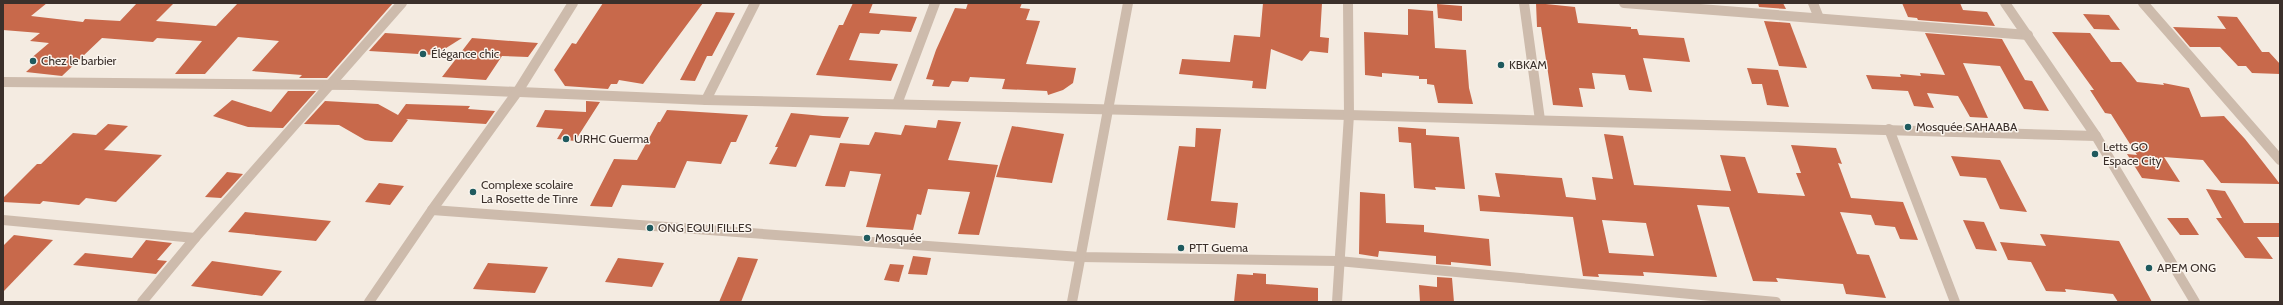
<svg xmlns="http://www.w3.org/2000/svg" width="2283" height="305" font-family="Cabin,sans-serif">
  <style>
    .building { fill: #c8694b; fill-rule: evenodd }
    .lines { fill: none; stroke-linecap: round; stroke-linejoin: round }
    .minor { stroke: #cdbbac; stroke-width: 10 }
    .poi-dot { fill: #1f5a5e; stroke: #fbf5ee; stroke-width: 1.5 }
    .labels { text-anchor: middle; stroke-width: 3; stroke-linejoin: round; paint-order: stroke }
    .poi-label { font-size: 12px; fill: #3b302b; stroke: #fbf5ee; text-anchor: start }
  </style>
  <rect width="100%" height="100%" fill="#f4ebe1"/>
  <g class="building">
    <polygon points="3,3 47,3 31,16 83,22 85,19 120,21 137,3 174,3 156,21 216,26 238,3 393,3 327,78 299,78 302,75 252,71 279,41 238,37 205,74 175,74 202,41 157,38 153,42 102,38 62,76 26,72 38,61 29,60 49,43 30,41 40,33 3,30"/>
    <polygon points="603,3 703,3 643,84 619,80 617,84 611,84 608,89 565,86 554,70 572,43 576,44"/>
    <polygon points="853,3 873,3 869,13 917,17 911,32 881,30 879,34 860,33 849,60 898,64 891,81 816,75 839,25 843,25"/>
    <polygon points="968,3 1022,3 1020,8 1030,9 1026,20 1040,21 1026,64 1076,68 1073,83 1063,90 1048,95 1047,91 1002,89 1005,79 970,77 968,82 952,81 949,87 932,86 934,80 926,79 936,50 955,8 966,9"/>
    <polygon points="1263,3 1322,3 1320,37 1329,38 1328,53 1310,51 1302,61 1271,49 1266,89 1252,88 1253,81 1179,74 1182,59 1230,62 1234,35 1260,37"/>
    <polygon points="1536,3 1575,7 1578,23 1631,27 1631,29 1637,29 1639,35 1684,38 1690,62 1643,58 1652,92 1629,90 1625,75 1592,73 1595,89 1579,88 1583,107 1553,105 1541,27 1537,27"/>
    <polygon points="1758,3 1783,3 1786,9 1759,7"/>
    <polygon points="1902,3 1960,3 1963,10 1987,12 1995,26 1918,20 1917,18 1908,17"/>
    <polygon points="1437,4 1462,6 1462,21 1438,18"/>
    <polygon points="1408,9 1433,11 1435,48 1466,50 1469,88 1473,104 1438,103 1434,85 1427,84 1427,79 1419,79 1419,76 1382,73 1382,77 1365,75 1364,32 1408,35"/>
    <polygon points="716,12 735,13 712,56 707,56 695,81 680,80"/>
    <polygon points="2083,14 2109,15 2120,30 2094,29"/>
    <polygon points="2217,16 2237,17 2262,52 2269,52 2280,64 2280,74 2252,73 2246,66 2238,66 2220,47 2190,47 2173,27 2226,29"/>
    <polygon points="1764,21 1790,23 1807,68 1779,66"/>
    <polygon points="2052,32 2090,33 2111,62 2121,62 2137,82 2164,85 2163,83 2189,88 2201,117 2224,116 2245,139 2280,184 2221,183 2203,160 2164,157 2180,182 2142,178 2127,154 2137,155 2111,114 2105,113 2090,90 2094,90"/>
    <polygon points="385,33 462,38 435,55 369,51"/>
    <polygon points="1925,33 2002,39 2025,80 2032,81 2049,111 2024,109 2000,66 1963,63 1988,118 1970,117 1958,96 1927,93 1934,108 1914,106 1908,91 1872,89 1866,75 1901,77 1900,74 1921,76 1920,73 1945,75"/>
    <polygon points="472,38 538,43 528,57 502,56 486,80 442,77"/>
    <polygon points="1747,68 1778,70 1789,107 1767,105 1762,84 1752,84"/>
    <polygon points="288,91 316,91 283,128 248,127 213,116 232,100 271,112"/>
    <polygon points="325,101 378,104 398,115 406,104 470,106 468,109 495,111 486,124 406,119 408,120 392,142 371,141 365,140 339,125 304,124"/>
    <polygon points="586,101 600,102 575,141 557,139 563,129 536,127 545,110 586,112"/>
    <polygon points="667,110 748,115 736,142 731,142 721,164 687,161 675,188 622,185 612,207 590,206 614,159 637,160 658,122 660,122"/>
    <polygon points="791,113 823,116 849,117 840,138 810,135 796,167 769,164 778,147 775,147"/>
    <polygon points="938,120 961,122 948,160 998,165 979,235 958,234 970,192 928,189 921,215 917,214 913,230 866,227 881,174 850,171 845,187 825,186 840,143 869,145 875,132 901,135 905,125 936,128"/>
    <polygon points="108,124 128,126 104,150 162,155 116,202 86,198 79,205 43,201 40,204 3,202 3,198 37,164 41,164 73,133 96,135"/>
    <polygon points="1012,126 1064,134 1052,183 996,177"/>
    <polygon points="1398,127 1426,129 1426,135 1459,137 1465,189 1435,187 1436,190 1414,188 1411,143 1399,142"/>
    <polygon points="1196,128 1221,129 1211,201 1238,203 1235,228 1167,220 1179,146 1195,147"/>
    <path d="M1604 134 1623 136 1634 185 1731 191 1720 155 1745 157 1758 193 1805 196 1796 173H1801L1791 145 1836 148 1842 164 1838 163 1851 198 1903 202 1918 240 1900 239 1895 227 1875 225 1871 215 1840 212 1857 254 1869 255 1886 298 1846 294 1843 284 1776 278 1778 282 1753 281 1729 207 1697 205 1717 277 1643 272 1644 276 1598 274 1599 277 1583 276 1573 217 1480 211 1478 195 1500 197 1495 173 1562 178 1566 197 1596 200 1592 177 1613 179ZM1602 220 1646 223 1654 256 1609 253Z"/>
    <polygon points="1951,156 2000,160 2027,212 2000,209 1986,178 1960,176"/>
    <polygon points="227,172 243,174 221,198 205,197"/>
    <polygon points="379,183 404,186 390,205 365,202"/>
    <polygon points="2206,189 2225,191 2244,223 2280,223 2280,237 2257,237 2273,259 2245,258 2216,218 2222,218"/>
    <polygon points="1360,192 1385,194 1386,223 1424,225 1424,232 1489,239 1491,266 1451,262 1451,265 1436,264 1436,256 1379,251 1378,257 1359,254"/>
    <polygon points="245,212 331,221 316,241 228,232"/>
    <polygon points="2167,218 2188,218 2199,235 2180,235"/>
    <polygon points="1963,220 1984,222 1997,251 1976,249"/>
    <polygon points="2040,234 2119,241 2152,302 2118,302 2113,294 2065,289 2066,292 2046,291 2031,262 2008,260 2000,242 2046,246"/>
    <polygon points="14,235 53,240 3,292 3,246"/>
    <polygon points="146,240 172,243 157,260 167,261 156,274 73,265 85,253 132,258"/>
    <polygon points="913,256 931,258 927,275 908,274"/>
    <polygon points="738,257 758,259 741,302 719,302"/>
    <polygon points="618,258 664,263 652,287 605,282"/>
    <polygon points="212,261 282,271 262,296 191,286"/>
    <polygon points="488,263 548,267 535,293 473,289"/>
    <polygon points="890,264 904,265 899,282 884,280"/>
    <polygon points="1253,273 1266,274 1266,284 1318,288 1318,302 1234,302 1237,274 1253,275"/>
    <polygon points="1437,277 1452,278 1454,302 1420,302 1419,285 1437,287"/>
  </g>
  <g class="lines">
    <g class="minor">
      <polyline points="1524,3 1540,120"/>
      <polyline points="1624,3 2028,35"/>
      <polyline points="1813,3 1819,18"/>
      <polyline points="2005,3 2096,136 2195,302"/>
      <polyline points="2143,3 2280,160"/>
      <polyline points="3,82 353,85 706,100 1349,115 2096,136"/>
      <polyline points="706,100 755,3"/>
      <polyline points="897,104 935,3"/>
      <polyline points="1889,129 1955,302"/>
      <polyline points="432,210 1080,257 1338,261 1776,302"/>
      <polyline points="3,220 195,238"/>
      <polyline points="142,302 195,238 402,3"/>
      <polyline points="369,302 432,210 518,91 573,3"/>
      <polyline points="1072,302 1128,3"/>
      <polyline points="1337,302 1349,115 1348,3"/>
    </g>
  </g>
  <g class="poi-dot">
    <circle cx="423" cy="54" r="4"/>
    <circle cx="33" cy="61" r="4"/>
    <circle cx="1501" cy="65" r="4"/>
    <circle cx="1908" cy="127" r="4"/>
    <circle cx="566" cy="139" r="4"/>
    <circle cx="2095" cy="154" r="4"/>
    <circle cx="473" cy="192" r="4"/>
    <circle cx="650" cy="228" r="4"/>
    <circle cx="867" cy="238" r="4"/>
    <circle cx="1181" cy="248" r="4"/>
    <circle cx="2149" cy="268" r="4"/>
  </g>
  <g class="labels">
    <g class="poi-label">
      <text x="431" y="58">Élégance chic</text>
      <text x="41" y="65">Chez le barbier</text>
      <text x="1509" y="69">KBKAM</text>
      <text x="1916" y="131">Mosquée SAHAABA</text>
      <text x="574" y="143">URHC Guerma</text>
      <text x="2103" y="151">Letts GO<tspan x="2103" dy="14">Espace City</tspan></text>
      <text x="481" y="189">Complexe scolaire<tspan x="481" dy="14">La Rosette de Tinre</tspan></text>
      <text x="658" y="232">ONG EQUI FILLES</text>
      <text x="875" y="242">Mosquée</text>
      <text x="1189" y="252">PTT Guema</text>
      <text x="2157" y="272">APEM ONG</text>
    </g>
  </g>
  <rect width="2283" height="305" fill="none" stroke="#3b302b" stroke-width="8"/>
</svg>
